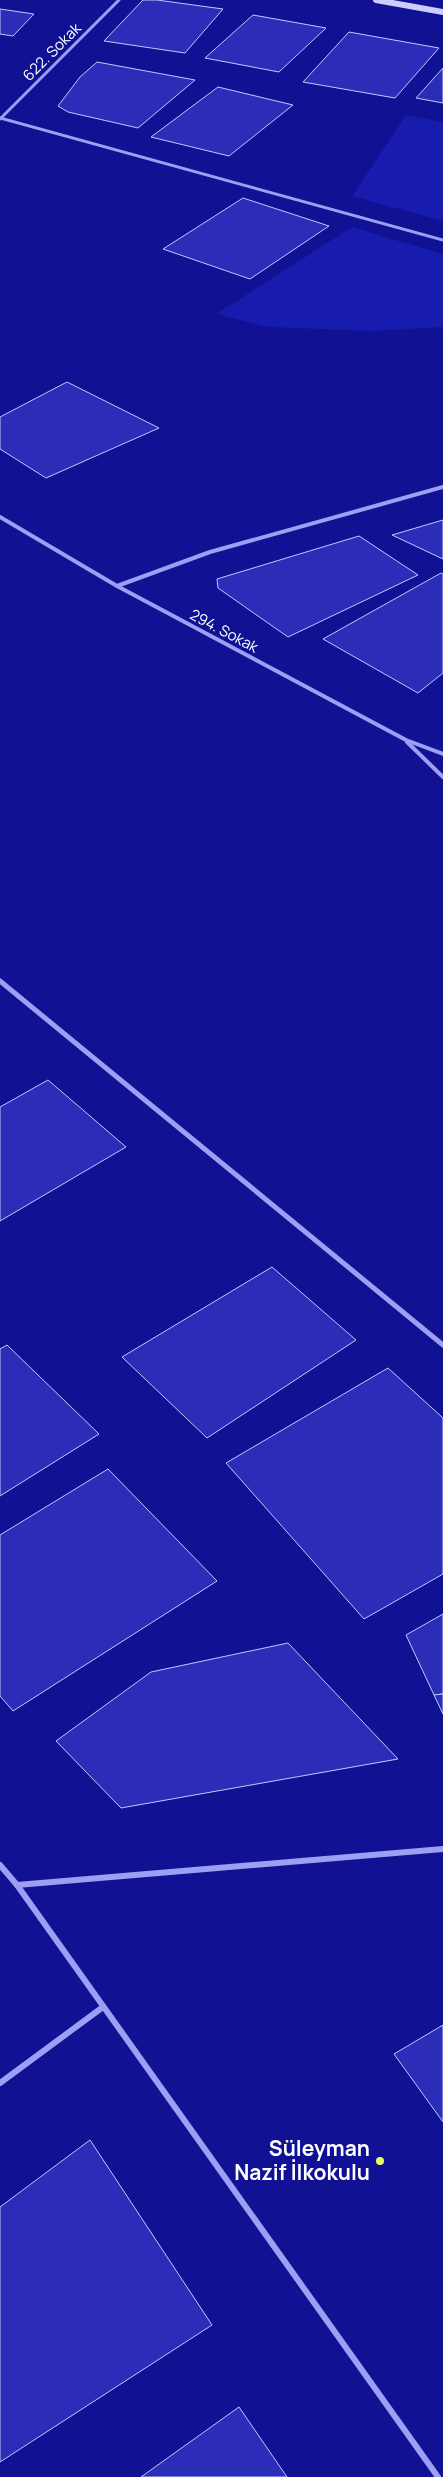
<svg xmlns="http://www.w3.org/2000/svg" width="443" height="2477" font-family="Manrope,sans-serif">
  <style>
    .green { fill: #171bae }
    .building { fill: #2b2db8; stroke: #c4c6fe }
    .lines { fill: none; stroke-linecap: round; stroke-linejoin: round }
    .street-far3 { stroke: #9c9ff4; stroke-width: 3 }
    .street-far2 { stroke: #9c9ff4; stroke-width: 4 }
    .street-far1 { stroke: #9c9ff4; stroke-width: 5 }
    .street { stroke: #9c9ff4; stroke-width: 6 }
    .secondary { stroke: #ccccfd; stroke-width: 6 }
    .poi-dot { fill: #e9ff5f; stroke: #101193; stroke-width: 2 }
    .labels { text-anchor: middle; stroke-width: 4; stroke-linejoin: round; paint-order: stroke }
    .far-street-label { font-size: 15px; fill: #fff; stroke: #101193 }
    .near-poi-label { font-size: 21px; font-weight: bold; fill: #fff; stroke: #101193; text-anchor: end }
  </style>
  <rect width="100%" height="100%" fill="#101193"/>
  <g class="green">
    <polygon points="406,115 443,122 443,221 352,196"/>
    <polygon points="352,227 443,254 443,327 374,331 268,327 216,314"/>
  </g>
  <g class="building">
    <polygon points="143,0 157,0 223,9 185,53 104,41"/>
    <polygon points="0,9 34,14 13,36 0,34"/>
    <polygon points="253,15 326,28 279,72 205,58"/>
    <polygon points="349,32 439,48 395,98 303,82"/>
    <polygon points="97,62 195,80 138,128 68,112 58,106 80,77"/>
    <polygon points="443,68 443,103 416,98"/>
    <polygon points="218,87 293,105 229,156 151,137"/>
    <polygon points="243,198 329,226 250,279 163,249"/>
    <polygon points="67,382 159,428 46,478 0,449 0,417"/>
    <polygon points="443,520 443,559 392,535"/>
    <polygon points="359,536 418,575 288,637 218,588 217,579"/>
    <polygon points="441,573 443,574 443,673 418,693 323,639"/>
    <polygon points="48,1080 126,1147 0,1221 0,1107"/>
    <polygon points="272,1267 356,1340 207,1438 122,1357"/>
    <polygon points="7,1345 99,1434 0,1496 0,1349"/>
    <polygon points="388,1368 443,1418 443,1574 364,1619 226,1463"/>
    <polygon points="108,1469 217,1581 13,1711 0,1696 0,1535"/>
    <polygon points="443,1614 443,1694 434,1695 406,1635"/>
    <polygon points="288,1643 398,1759 121,1808 56,1741 151,1672"/>
    <polygon points="443,1694 443,1714 434,1695"/>
    <polygon points="443,2025 443,2122 394,2054"/>
    <polygon points="90,2140 212,2325 0,2462 0,2207"/>
    <polygon points="239,2407 287,2477 141,2477"/>
  </g>
  <g class="lines">
    <g class="street-far3">
      <polyline points="0,118 443,240"/>
      <polyline points="0,119 119,0"/>
    </g>
    <g class="street-far2">
      <polyline points="0,517 117,586 406,740 443,754"/>
      <polyline points="117,586 210,552 443,487"/>
      <polyline points="407,742 443,777"/>
    </g>
    <polyline class="street-far1" points="0,981 443,1345"/>
    <g class="street">
      <polyline points="0,1865 17,1885 438,2477"/>
      <polyline points="17,1885 443,1849"/>
      <polyline points="0,2083 103,2007"/>
    </g>
    <polyline class="secondary" points="376,0 443,12"/>
  </g>
  <circle class="poi-dot" cx="380" cy="2161" r="5"/>
  <g class="labels">
    <g class="far-street-label">
      <text transform="translate(52 52) rotate(-45)" y="5">622. Sokak</text>
      <text transform="translate(224 631) rotate(28)" y="5">294. Sokak</text>
    </g>
    <g class="near-poi-label">
      <text x="370" y="2156">Süleyman<tspan x="370" dy="24">Nazif İlkokulu</tspan></text>
    </g>
  </g>
</svg>
